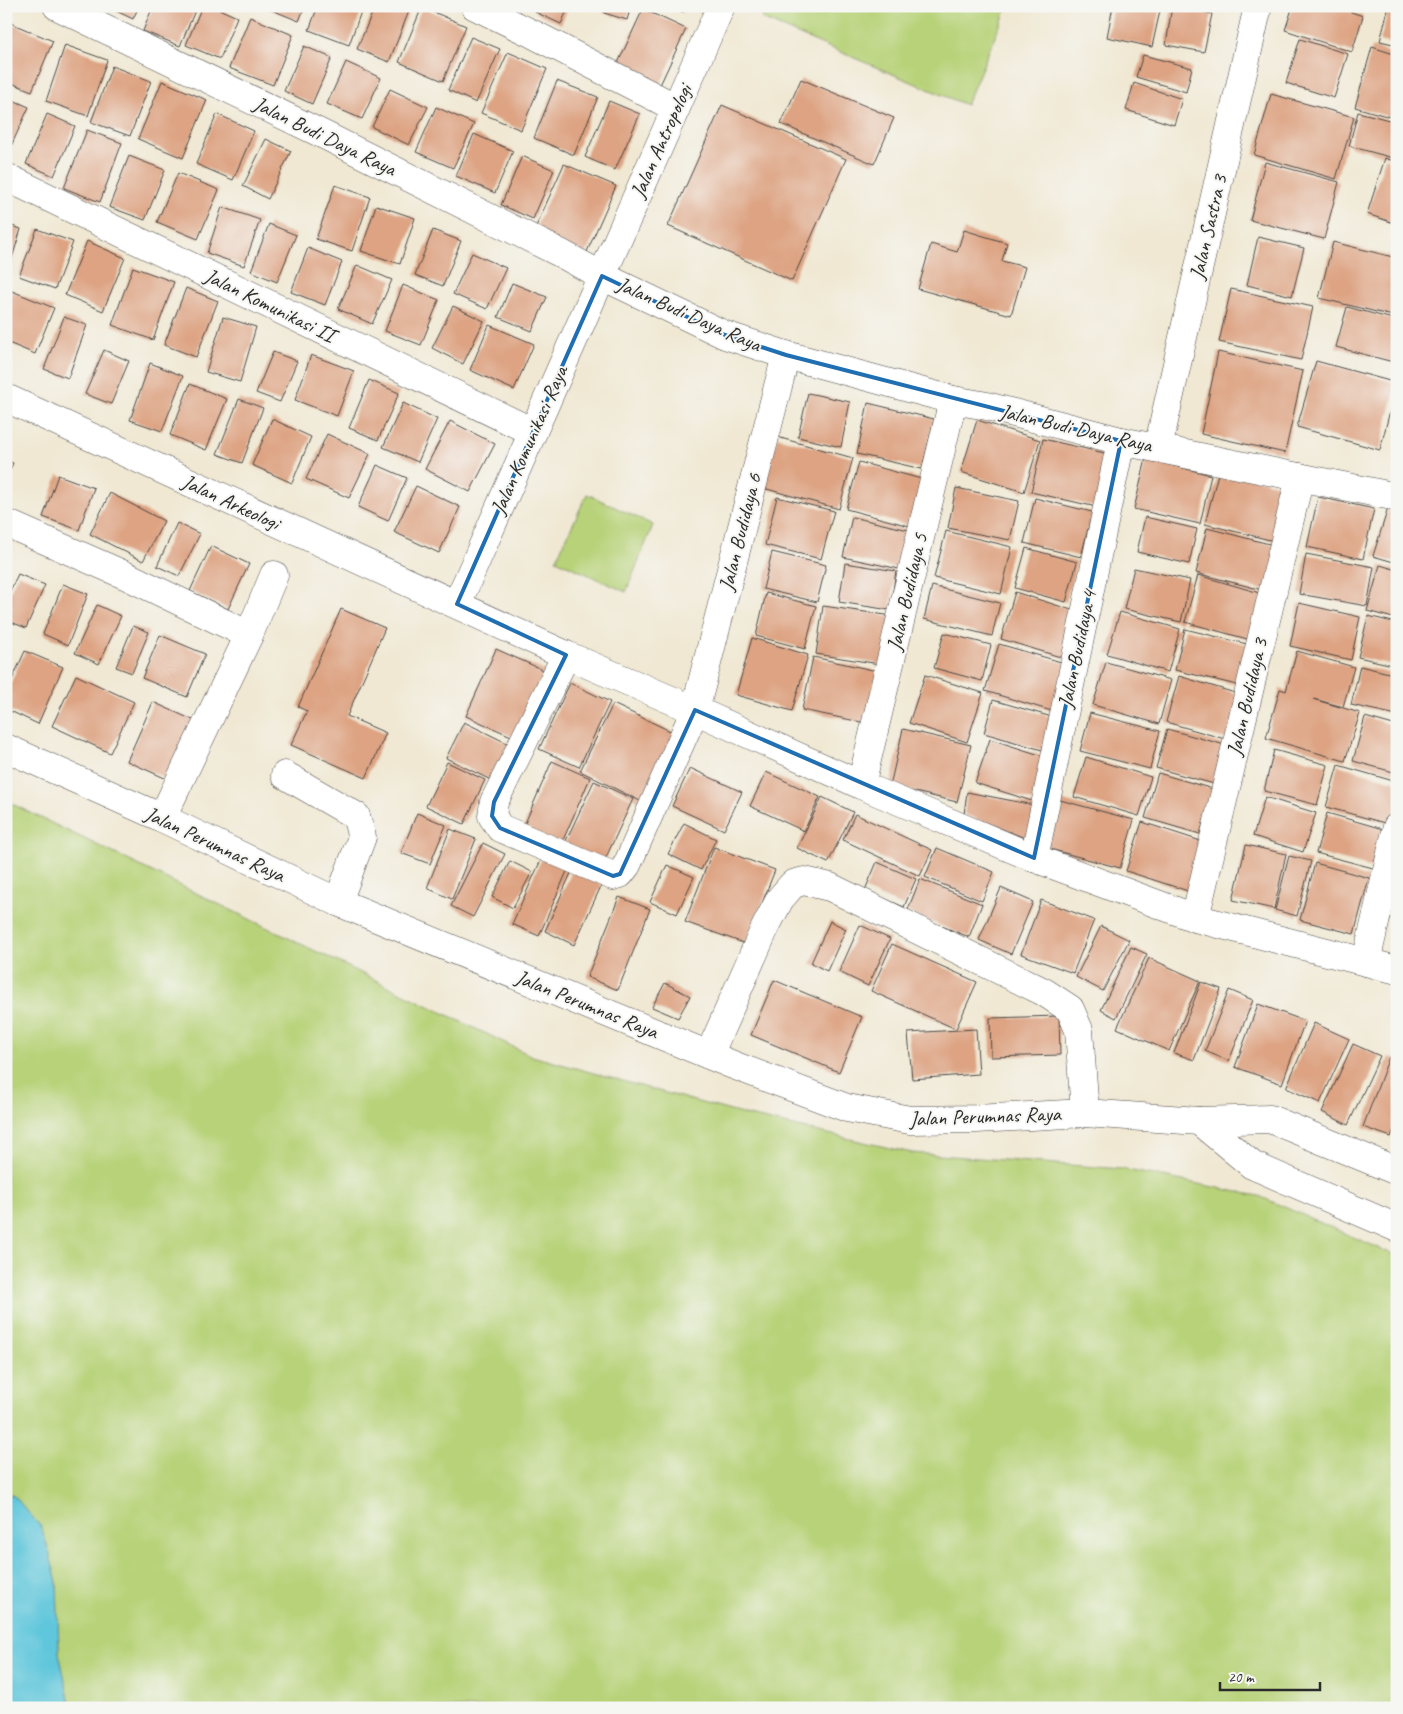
<svg xmlns="http://www.w3.org/2000/svg" width="1403" height="1714" font-family="Caveat,sans-serif">
  <style>
    .green { fill: #b7d278; stroke: #717e52 }
    .water { fill: #5ec6db; stroke: #447883 }
    .building { fill: #dda382 }
    .lines { fill: none; stroke-linecap: round; stroke-linejoin: round }
    .minor-casing { stroke: #494744; stroke-width: 29 }
    .minor { stroke: #fff; stroke-width: 28 }
    .marked { fill: none; stroke: #1f6fb2; stroke-width: 4; stroke-linejoin: round }
    .labels { text-anchor: middle; stroke-width: 4; stroke-linejoin: round; paint-order: stroke }
    .street-label { font-size: 21px; fill: #2b2b2b; stroke: #f6f6f2 }
  </style>
  <rect width="100%" height="100%" fill="#f6f6f2"/>
  <filter id="ink" filterUnits="userSpaceOnUse"><feTurbulence type="fractalNoise" baseFrequency=".02" numOctaves="2"/><feDisplacementMap in="SourceGraphic" scale="10" xChannelSelector="R" yChannelSelector="G"/><feConvolveMatrix kernelMatrix="1 2 1 2 8 2 1 2 1" color-interpolation-filters="sRGB"/></filter>
  <filter id="wash" filterUnits="userSpaceOnUse"><feTurbulence type="fractalNoise" baseFrequency=".0096" numOctaves="4" result="noise"/><feDisplacementMap in="SourceGraphic" scale="20" xChannelSelector="R" yChannelSelector="G"/><feGaussianBlur stdDeviation="1.12" result="paint"/><feColorMatrix in="noise" values="0 0 0 0 0 0 0 0 0 0 0 0 0 0 0 0 0 1.4 0 .05"/><feComposite in="paint" operator="in"/></filter>
  <g filter="url(#wash)">
    <rect width="100%" height="100%" fill="#f0e8d3"/>
    <g class="green">
      <polygon points="767,6 1008,6 966,105 762,19"/>
      <polygon points="587,494 653,525 626,592 556,560"/>
      <polygon points="6,801 532,1056 749,1116 912,1153 1122,1169 1259,1196 1397,1256 1397,1708 71,1708 59,1653 57,1582 48,1548 41,1527 14,1496 6,1493"/>
    </g>
    <polygon class="water" points="6,1493 14,1496 41,1527 48,1548 57,1582 59,1653 71,1708 6,1708"/>
    <g id="blocks">
      <g class="building">
        <polygon points="106,6 139,6 133,19"/>
        <polygon points="153,6 197,6 180,46 143,31"/>
        <polygon points="202,6 212,6 237,17 220,59 186,45"/>
        <polygon points="262,6 305,6 299,21"/>
        <polygon points="318,6 363,6 349,45 309,30"/>
        <polygon points="375,6 411,6 389,62 357,49"/>
        <polygon points="537,6 569,6 561,24 535,12"/>
        <polygon points="606,6 631,6 627,20 604,13"/>
        <polygon points="670,6 686,6 683,12"/>
        <polygon points="1113,6 1161,6 1152,47 1107,37"/>
        <polygon points="1172,6 1182,6 1212,14 1204,52 1166,45"/>
        <polygon points="1293,6 1334,6 1363,16 1352,52 1285,30"/>
        <polygon points="1389,6 1397,6 1397,45 1380,41"/>
        <polygon points="422,7 466,26 443,81 399,62"/>
        <polygon points="643,9 686,29 660,85 617,65"/>
        <polygon points="250,17 293,35 273,85 229,68"/>
        <polygon points="8,22 53,41 32,91 6,81 6,28"/>
        <polygon points="471,37 500,49 476,103 448,90"/>
        <polygon points="1300,39 1348,54 1334,98 1286,83"/>
        <polygon points="65,45 107,60 88,116 46,101"/>
        <polygon points="304,46 332,58 312,104 284,91"/>
        <polygon points="1372,47 1397,55 1397,119 1355,107"/>
        <polygon points="508,52 547,69 521,130 481,113"/>
        <polygon points="1143,55 1192,68 1186,92 1136,77"/>
        <polygon points="346,62 381,78 362,119 327,104"/>
        <polygon points="112,66 151,81 130,136 91,122"/>
        <polygon points="801,79 894,118 874,164 781,124"/>
        <polygon points="162,81 207,100 183,158 138,139"/>
        <polygon points="557,81 598,97 574,155 534,138"/>
        <polygon points="1134,83 1182,99 1174,125 1126,110"/>
        <polygon points="390,89 428,107 409,145 372,127"/>
        <polygon points="1271,94 1354,117 1336,179 1254,155"/>
        <polygon points="6,97 29,107 6,157"/>
        <polygon points="609,101 640,114 615,170 585,157"/>
        <polygon points="722,105 846,159 792,281 668,226"/>
        <polygon points="436,107 474,124 453,168 416,152"/>
        <polygon points="1358,112 1397,122 1397,159 1349,146"/>
        <polygon points="47,114 75,126 54,176 26,164"/>
        <polygon points="217,114 254,131 233,180 196,164"/>
        <polygon points="87,130 122,143 100,202 64,188"/>
        <polygon points="474,134 513,151 495,193 456,176"/>
        <polygon points="266,139 291,151 268,199 243,186"/>
        <polygon points="129,156 165,170 145,220 109,207"/>
        <polygon points="522,156 554,170 533,219 501,205"/>
        <polygon points="1385,158 1397,162 1397,224 1367,214"/>
        <polygon points="1265,162 1339,182 1324,239 1250,220"/>
        <polygon points="564,164 616,186 586,254 534,231"/>
        <polygon points="178,173 219,190 198,239 157,222"/>
        <polygon points="335,185 370,197 352,251 316,239"/>
        <polygon points="376,205 415,218 400,264 361,251"/>
        <polygon points="222,207 260,220 244,266 207,253"/>
        <polygon points="6,224 21,229 9,268 6,267"/>
        <polygon points="269,224 296,235 277,282 251,271"/>
        <polygon points="37,229 73,242 55,289 19,276"/>
        <polygon points="433,230 461,241 443,286 415,275"/>
        <polygon points="964,230 1007,243 1002,261 1025,267 1011,315 918,289 931,244 957,252"/>
        <polygon points="1258,237 1304,248 1292,296 1247,285"/>
        <polygon points="87,241 125,258 103,311 65,295"/>
        <polygon points="1333,242 1397,258 1397,317 1319,298"/>
        <polygon points="308,248 342,262 325,305 291,292"/>
        <polygon points="472,253 506,268 487,309 453,294"/>
        <polygon points="357,265 392,280 372,324 338,309"/>
        <polygon points="133,267 174,282 153,340 112,325"/>
        <polygon points="512,283 547,297 532,331 498,317"/>
        <polygon points="403,285 439,300 421,345 385,331"/>
        <polygon points="186,288 218,301 196,357 164,345"/>
        <polygon points="1231,289 1313,307 1301,360 1219,342"/>
        <polygon points="12,291 54,308 35,354 6,342 6,306"/>
        <polygon points="453,306 484,321 463,364 432,348"/>
        <polygon points="1347,307 1397,320 1397,363 1336,347"/>
        <polygon points="64,317 87,325 68,378 44,369"/>
        <polygon points="223,317 256,327 240,382 206,372"/>
        <polygon points="489,325 534,344 514,390 470,370"/>
        <polygon points="104,350 129,361 111,404 85,394"/>
        <polygon points="273,352 297,361 280,402 256,393"/>
        <polygon points="1218,352 1303,371 1285,453 1201,434"/>
        <polygon points="311,355 354,371 337,416 295,400"/>
        <polygon points="1316,361 1397,383 1380,450 1297,427"/>
        <polygon points="150,363 183,376 162,431 130,420"/>
        <polygon points="369,380 399,393 378,440 349,428"/>
        <polygon points="190,384 227,399 206,450 170,435"/>
        <polygon points="808,393 850,402 841,447 798,437"/>
        <polygon points="239,399 263,408 242,463 217,454"/>
        <polygon points="403,403 437,419 418,462 383,447"/>
        <polygon points="868,403 934,419 922,469 857,454"/>
        <polygon points="272,419 311,437 292,483 252,465"/>
        <polygon points="977,420 1040,440 1024,492 961,472"/>
        <polygon points="450,421 495,444 470,492 425,469"/>
        <polygon points="327,434 370,454 349,498 306,479"/>
        <polygon points="777,437 853,458 839,509 763,488"/>
        <polygon points="1043,439 1113,455 1101,508 1031,492"/>
        <polygon points="1146,459 1211,475 1200,524 1134,509"/>
        <polygon points="6,461 13,463 6,479"/>
        <polygon points="859,462 925,480 913,527 846,509"/>
        <polygon points="377,465 407,478 388,521 358,507"/>
        <polygon points="1219,470 1296,489 1282,543 1205,524"/>
        <polygon points="58,475 94,488 79,530 43,517"/>
        <polygon points="416,486 460,507 439,553 394,532"/>
        <polygon points="956,488 1019,501 1010,540 948,528"/>
        <polygon points="110,493 164,521 143,561 90,534"/>
        <polygon points="777,497 834,511 821,559 765,545"/>
        <polygon points="1318,497 1374,509 1363,559 1307,547"/>
        <polygon points="1035,498 1092,512 1081,557 1024,543"/>
        <polygon points="1388,508 1397,511 1397,563 1373,556"/>
        <polygon points="852,517 913,531 904,570 843,557"/>
        <polygon points="1145,517 1197,529 1189,564 1137,552"/>
        <polygon points="177,523 200,534 179,576 157,566"/>
        <polygon points="1207,528 1277,546 1266,591 1196,573"/>
        <polygon points="946,531 1012,547 1001,594 934,578"/>
        <polygon points="211,546 249,564 228,609 190,591"/>
        <polygon points="1026,548 1077,562 1066,602 1015,588"/>
        <polygon points="772,552 826,565 817,602 763,589"/>
        <polygon points="1306,554 1374,567 1367,606 1299,594"/>
        <polygon points="845,563 896,571 890,610 839,602"/>
        <polygon points="1380,565 1397,570 1397,619 1367,611"/>
        <polygon points="1134,568 1190,580 1181,622 1124,609"/>
        <polygon points="18,574 45,585 26,628 6,620 6,600"/>
        <polygon points="1198,575 1263,594 1251,640 1185,622"/>
        <polygon points="63,584 88,594 68,645 43,634"/>
        <polygon points="932,586 1000,603 992,636 924,619"/>
        <polygon points="1015,592 1081,613 1067,659 1001,639"/>
        <polygon points="766,593 816,606 805,649 756,636"/>
        <polygon points="1299,603 1360,617 1351,660 1290,646"/>
        <polygon points="97,605 121,616 99,664 75,653"/>
        <polygon points="823,606 893,616 886,665 816,654"/>
        <polygon points="341,609 385,628 347,716 386,733 366,778 291,745 307,711 298,707"/>
        <polygon points="1120,612 1180,629 1168,672 1107,654"/>
        <polygon points="1368,616 1397,623 1397,666 1358,657"/>
        <polygon points="133,626 149,632 132,673 116,667"/>
        <polygon points="1185,629 1251,645 1241,686 1175,670"/>
        <polygon points="944,633 991,645 982,681 934,668"/>
        <polygon points="160,635 205,654 187,697 142,678"/>
        <polygon points="752,638 808,655 792,711 736,695"/>
        <polygon points="999,644 1068,664 1055,712 985,691"/>
        <polygon points="496,649 550,673 520,740 466,716"/>
        <polygon points="25,651 63,667 38,724 6,709 6,693"/>
        <polygon points="1297,651 1354,667 1343,707 1313,699 1360,713 1345,761 1266,738 1280,689 1286,691"/>
        <polygon points="813,657 882,672 871,724 802,710"/>
        <polygon points="1106,662 1171,680 1159,724 1093,705"/>
        <polygon points="1360,666 1397,675 1397,715 1351,705"/>
        <polygon points="76,675 134,702 110,753 52,726"/>
        <polygon points="925,675 983,693 967,742 909,723"/>
        <polygon points="1179,676 1245,696 1232,741 1166,722"/>
        <polygon points="570,683 610,702 579,767 539,749"/>
        <polygon points="993,700 1052,717 1042,750 984,733"/>
        <polygon points="153,702 195,721 169,780 127,761"/>
        <polygon points="613,704 681,736 648,805 580,771"/>
        <polygon points="1090,713 1160,731 1150,769 1080,751"/>
        <polygon points="1365,717 1397,726 1397,773 1353,761"/>
        <polygon points="464,722 517,748 499,784 446,758"/>
        <polygon points="903,729 971,745 957,802 890,786"/>
        <polygon points="1167,729 1225,745 1214,784 1156,768"/>
        <polygon points="990,739 1046,757 1032,801 975,783"/>
        <polygon points="1274,750 1328,765 1317,805 1264,791"/>
        <polygon points="1086,757 1151,777 1139,816 1074,797"/>
        <polygon points="552,761 590,778 560,847 522,830"/>
        <polygon points="447,762 485,780 464,824 426,806"/>
        <polygon points="1338,765 1397,782 1397,807 1392,825 1326,807"/>
        <polygon points="690,768 742,792 724,830 672,806"/>
        <polygon points="766,772 820,797 804,831 750,806"/>
        <polygon points="1158,773 1213,789 1200,834 1145,818"/>
        <polygon points="594,781 633,799 602,866 563,847"/>
        <polygon points="967,792 1039,806 1025,838 964,814"/>
        <polygon points="822,797 853,812 828,863 797,848"/>
        <polygon points="1265,797 1316,813 1303,852 1253,836"/>
        <polygon points="1060,800 1134,820 1120,868 1046,848"/>
        <polygon points="417,813 446,825 430,864 401,853"/>
        <polygon points="1327,813 1383,829 1373,868 1316,853"/>
        <polygon points="855,814 932,850 920,876 843,840"/>
        <polygon points="1142,822 1207,843 1191,892 1126,871"/>
        <polygon points="684,823 716,839 701,870 668,854"/>
        <polygon points="450,829 476,839 452,899 427,888"/>
        <polygon points="483,843 505,854 473,917 451,906"/>
        <polygon points="1246,845 1286,854 1274,909 1233,900"/>
        <polygon points="714,847 775,870 746,944 685,922"/>
        <polygon points="937,848 994,872 982,901 925,877"/>
        <polygon points="545,851 571,862 539,936 512,924"/>
        <polygon points="1289,856 1311,861 1297,916 1275,910"/>
        <polygon points="510,861 532,872 513,908 492,897"/>
        <polygon points="877,862 916,879 904,907 865,890"/>
        <polygon points="1315,863 1369,878 1354,934 1300,920"/>
        <polygon points="667,865 694,877 677,914 650,902"/>
        <polygon points="572,871 602,884 574,945 545,931"/>
        <polygon points="920,879 982,904 969,937 907,912"/>
        <polygon points="1001,888 1033,902 1011,954 979,940"/>
        <polygon points="619,897 650,909 618,990 587,977"/>
        <polygon points="1041,900 1094,920 1073,973 1021,954"/>
        <polygon points="830,921 846,929 827,971 811,963"/>
        <polygon points="860,925 890,939 868,986 839,972"/>
        <polygon points="1101,926 1129,940 1103,991 1076,977"/>
        <polygon points="892,944 977,982 956,1029 871,991"/>
        <polygon points="1131,947 1147,954 1116,1018 1101,1010"/>
        <polygon points="1149,958 1200,981 1169,1051 1117,1028"/>
        <polygon points="774,980 862,1017 839,1072 751,1035"/>
        <polygon points="1201,982 1221,989 1194,1060 1174,1053"/>
        <polygon points="665,983 690,996 678,1018 652,1007"/>
        <polygon points="1229,990 1253,1000 1229,1061 1205,1051"/>
        <polygon points="1258,1004 1305,1021 1282,1084 1235,1067"/>
        <polygon points="1059,1016 1060,1055 991,1057 990,1018"/>
        <polygon points="1314,1023 1349,1039 1320,1103 1286,1088"/>
        <polygon points="976,1029 979,1074 912,1079 908,1033"/>
        <polygon points="1353,1044 1380,1056 1348,1125 1322,1112"/>
        <polygon points="1389,1057 1397,1060 1397,1122 1391,1137 1363,1127"/>
      </g>
    </g>
  </g>
  <g filter="url(#ink)">
    <use href="#blocks" fill-opacity="0" stroke="#494744" stroke-width="1"/>
    <g class="lines">
      <defs>
        <g id="minor">
          <polyline points="57,6 318,132 562,254 602,276 725,335 786,355 953,400 987,406 1121,441 1397,497"/>
          <polyline points="475,6 533,34 676,108"/>
          <polyline points="6,177 533,432"/>
          <polyline points="6,398 566,655 695,710 861,785 1034,858 1195,918 1397,970"/>
          <polyline points="1158,448 1258,6"/>
          <polyline points="6,523 127,576 249,635"/>
          <polyline points="457,604 721,6"/>
          <polyline points="566,655 494,802 492,816 500,828 613,876 620,874 627,865 695,710 786,355"/>
          <polyline points="6,748 162,818 338,902 733,1065 847,1108 910,1120 976,1119 1085,1113 1199,1121 1270,1119 1397,1171"/>
          <polyline points="285,775 356,816 362,837 338,902"/>
          <polyline points="861,785 953,400"/>
          <polyline points="162,818 249,635 274,575"/>
          <polyline points="1034,858 1121,441"/>
          <polyline points="1195,918 1300,477"/>
          <polyline points="1366,962 1397,827"/>
          <polyline points="709,1055 765,928 780,899 793,884 804,881 830,887 1044,992 1070,1009 1079,1030 1085,1113"/>
          <polyline points="1199,1121 1252,1165 1397,1228"/>
        </g>
      </defs>
      <use href="#minor" class="minor-casing"/>
      <use href="#minor" class="minor"/>
    </g>
  </g>
  <path class="marked" d="M602 276 725 335 786 355 1121 441 1034 858 695 710 620 874 613 876 500 828 492 816 494 802 566 655 457 604Z"/>
  <g class="labels">
    <g class="street-label">
      <text transform="translate(325 136) rotate(26)" y="7">Jalan Budi Daya Raya</text>
      <text transform="translate(661 141) rotate(-66)" y="7">Jalan Antropologi</text>
      <text transform="translate(1208 227) rotate(-77)" y="7">Jalan Sastra 3</text>
      <text transform="translate(270 305) rotate(26)" y="7">Jalan Komunikasi II</text>
      <text transform="translate(689 314) rotate(24)" y="7">Jalan Budi Daya Raya</text>
      <text transform="translate(1076 428) rotate(13)" y="7">Jalan Budi Daya Raya</text>
      <text transform="translate(529 440) rotate(-66)" y="7">Jalan Komunikasi Raya</text>
      <text transform="translate(231 502) rotate(25)" y="7">Jalan Arkeologi</text>
      <text transform="translate(740 532) rotate(-76)" y="7">Jalan Budidaya 6</text>
      <text transform="translate(907 592) rotate(-77)" y="7">Jalan Budidaya 5</text>
      <text transform="translate(1077 649) rotate(-78)" y="7">Jalan Budidaya 4</text>
      <text transform="translate(1247 697) rotate(-77)" y="7">Jalan Budidaya 3</text>
      <text transform="translate(215 844) rotate(25)" y="7">Jalan Perumnas Raya</text>
      <text transform="translate(587 1004) rotate(22)" y="7">Jalan Perumnas Raya</text>
      <text transform="translate(985 1116) rotate(-2)" y="7">Jalan Perumnas Raya</text>
    </g>
  </g>
  <rect width="1403" height="1714" fill="none" stroke="#f6f6f2" stroke-width="25"/>
  <path d="M1220 1682v8h100v-8" fill="none" stroke="#2b2b2b" stroke-width="2.5"/>
  <text x="1228" y="1682" font-size="15" fill="#2b2b2b" stroke="#f6f6f2" stroke-width="4" paint-order="stroke">20 m</text>
</svg>
